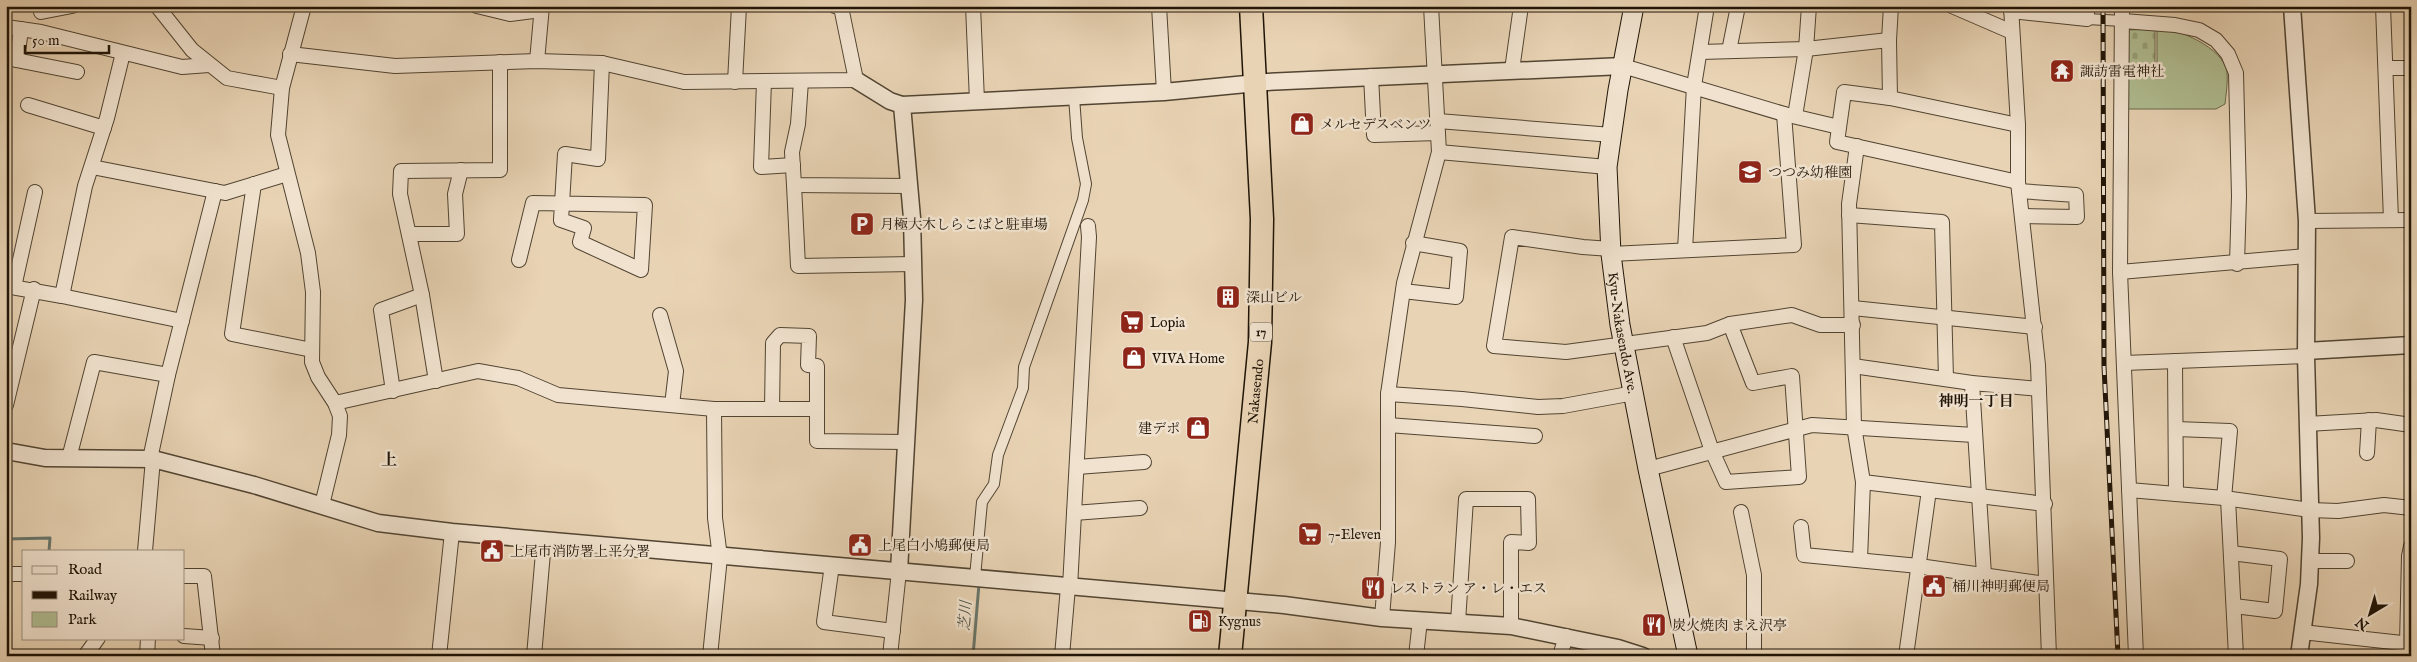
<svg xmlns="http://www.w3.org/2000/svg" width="2417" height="662" font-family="'IM FELL English','Noto Serif JP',serif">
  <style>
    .green { fill: #b0be92; stroke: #68694c }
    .cemetery { fill: url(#cemetery-stones); stroke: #68694c }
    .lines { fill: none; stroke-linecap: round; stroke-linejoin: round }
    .stream { stroke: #67766c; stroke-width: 3 }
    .pedestrian-casing { stroke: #514432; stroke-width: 12 }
    .minor-casing { stroke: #514432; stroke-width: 16 }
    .tertiary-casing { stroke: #514432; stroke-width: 19 }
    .secondary-casing { stroke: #1f1407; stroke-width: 21 }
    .trunk-casing { stroke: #1f1407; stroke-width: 25 }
    .pedestrian { stroke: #f0e2ce; stroke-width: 10 }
    .minor { stroke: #f0e2ce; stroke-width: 14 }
    .tertiary { stroke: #f0e2ce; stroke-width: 16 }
    .secondary { stroke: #f0e2ce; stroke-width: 19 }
    .trunk { stroke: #e8d3b4; stroke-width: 22 }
    .rail-casing { stroke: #1f1407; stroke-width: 5 }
    .rail { stroke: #f0e2ce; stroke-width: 3; stroke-dasharray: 9; stroke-linecap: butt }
    .labels { text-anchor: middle; stroke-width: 5; stroke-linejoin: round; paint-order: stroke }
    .shield { fill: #f0e2ce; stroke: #5e5243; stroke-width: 1 }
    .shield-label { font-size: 12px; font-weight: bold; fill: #1f1407 }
    .poi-label { font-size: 14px; fill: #1f1407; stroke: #f0e2ce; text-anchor: start }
    .street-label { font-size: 14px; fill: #1f1407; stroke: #f0e2ce }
    .neighbourhood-label { font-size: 15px; font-weight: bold; fill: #1f1407; stroke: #f0e2ce }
    .water-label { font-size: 15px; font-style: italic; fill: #494d42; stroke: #f0e2ce }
    .quarter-label { font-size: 16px; font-weight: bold; fill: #1f1407; stroke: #f0e2ce }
  </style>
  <defs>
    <pattern id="cemetery-stones" width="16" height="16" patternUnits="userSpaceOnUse" patternTransform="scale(1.25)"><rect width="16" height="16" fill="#b0be92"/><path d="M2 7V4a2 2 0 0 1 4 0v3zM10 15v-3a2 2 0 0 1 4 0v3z" fill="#97a27c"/></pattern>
  </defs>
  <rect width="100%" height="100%" fill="#e8d3b4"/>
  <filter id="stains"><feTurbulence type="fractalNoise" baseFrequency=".004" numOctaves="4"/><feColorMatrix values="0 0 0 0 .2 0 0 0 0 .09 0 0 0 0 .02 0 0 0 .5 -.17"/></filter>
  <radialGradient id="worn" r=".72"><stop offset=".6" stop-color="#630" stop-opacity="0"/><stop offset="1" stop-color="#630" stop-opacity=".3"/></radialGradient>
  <path class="green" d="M2157 27C2178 29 2223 47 2227 72 2228 82 2226 94 2225 104L2216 109H2128V71L2157 70Z"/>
  <polygon class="cemetery" points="2155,29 2155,69 2127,69 2128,30"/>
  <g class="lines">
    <g class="stream">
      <polyline points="6,539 50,538 49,551"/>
      <polyline points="973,656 979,584"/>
    </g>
    <defs>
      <g id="pedestrian">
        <polyline points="2087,19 2123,21"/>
        <polyline points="975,577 982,502 994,484 998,455 1023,388 1024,367 1083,200 1086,184 1077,138 1074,97"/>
      </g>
      <g id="minor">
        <polyline points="40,6 41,12 72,6"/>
        <polyline points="157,6 192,50 227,78 282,88"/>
        <polyline points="304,6 282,88 278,135 308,253 313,292 312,362 318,377 335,403 340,416 339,435 322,505"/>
        <polyline points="477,6 510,14 541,10"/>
        <polyline points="973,6 977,101"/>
        <polyline points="1159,6 1164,92"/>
        <polyline points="1952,6 2012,32"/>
        <polyline points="2011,6 2018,125 2018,182 2038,365 2049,656"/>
        <polyline points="2122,6 2120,272 2136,656"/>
        <polyline points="2383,6 2391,220"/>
        <polyline points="2011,11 2087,19 2087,6"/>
        <polyline points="2123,21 2175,25 2199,30 2216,40 2228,54 2236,73 2239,196 2237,264"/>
        <polyline points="6,27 41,32 182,67 209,65"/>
        <polyline points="1729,51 1738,6"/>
        <polyline points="1700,52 1806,49 1889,40"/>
        <polyline points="290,54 395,66 537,61 602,63 684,82 856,80 841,7 835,6"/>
        <polyline points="6,58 77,72"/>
        <polyline points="17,60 21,29"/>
        <polyline points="537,61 542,6"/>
        <polyline points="1623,66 1784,114 1839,127"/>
        <polyline points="2386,68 2411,68"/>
        <polyline points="1512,70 1521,6"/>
        <polyline points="1371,76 1374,135 1438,133"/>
        <polyline points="764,81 761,167 793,165"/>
        <polyline points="801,81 798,124 792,152 794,185 909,186"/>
        <polyline points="735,82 739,6"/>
        <polyline points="1890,98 1889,40 1891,6"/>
        <polyline points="28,105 104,128"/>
        <polyline points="1795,116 1806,49 1809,6"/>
        <polyline points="1438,121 1612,135"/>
        <polyline points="2018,125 1890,98 1844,92 1837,142 2018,182"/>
        <polyline points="1857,146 1849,204 1854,426 1863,482 1860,560"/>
        <polyline points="1439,152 1607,167"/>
        <polyline points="92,167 225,193 287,174"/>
        <polyline points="254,184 232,334 312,350"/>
        <polyline points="794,185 798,266 913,264"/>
        <polyline points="2019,191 2076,195 2077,217 2022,216"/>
        <polyline points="1849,215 1942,222 1946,379"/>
        <polyline points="2307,221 2411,220"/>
        <polyline points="409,234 457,234 455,194 461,170"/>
        <polyline points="1611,249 1583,247 1512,237 1494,346 1566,352 1707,333 1730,324 1792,315 1820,325 1853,325"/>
        <polyline points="1685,250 1694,86 1707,6"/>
        <polyline points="1611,254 1794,245 1784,114"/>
        <polyline points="519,260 533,203 645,205 641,270 580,242 584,228 561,220 565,154 598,159 602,63"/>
        <polyline points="2120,272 2306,256"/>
        <polyline points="6,286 62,296 85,186 107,118 123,53"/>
        <polyline points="14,287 35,192"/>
        <polyline points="1403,291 1456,297 1460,251 1413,243"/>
        <polyline points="62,296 182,321"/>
        <polyline points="1853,308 2035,327"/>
        <polyline points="660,315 676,371 672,405"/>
        <polyline points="1673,337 1712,451 1726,482 1799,477 1792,376 1753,383 1730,324"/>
        <polyline points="2124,363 2306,356"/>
        <polyline points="1853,366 1972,383 2039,389"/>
        <polyline points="436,381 422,295 400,194 401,171 500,170 500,62"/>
        <polyline points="1972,383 1984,575"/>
        <polyline points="393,391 381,310 422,295"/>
        <polyline points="1388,394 1462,399 1538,407 1563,406 1634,393"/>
        <polyline points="335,403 478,371 518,378 558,395 714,409 816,409"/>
        <polyline points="6,405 34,289"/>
        <polyline points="772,409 773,343 780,335 809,336 808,365 817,366 817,441 906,442"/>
        <polyline points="2307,424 2376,420 2411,425"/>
        <polyline points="1388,425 1535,436"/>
        <polyline points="2176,429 2230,431 2224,498"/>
        <polyline points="2367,453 2369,420"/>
        <polyline points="69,458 94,362 168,375"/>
        <polyline points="150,459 168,375 215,191"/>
        <polyline points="1077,467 1144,462"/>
        <polyline points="1648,469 1812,425 1974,435"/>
        <polyline points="1863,482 2045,504"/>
        <polyline points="2129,490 2176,494 2175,361"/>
        <polyline points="2176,494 2224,498 2310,510 2338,511 2384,505 2411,508"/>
        <polyline points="2228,499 2236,656"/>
        <polyline points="1741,512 1754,575 1754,656"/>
        <polyline points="1074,513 1140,508"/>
        <polyline points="1801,527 1804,555 1919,566 2046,584"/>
        <polyline points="145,551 153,459"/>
        <polyline points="2231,553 2280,559 2275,611 2234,606"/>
        <polyline points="2310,561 2347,561"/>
        <polyline points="832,565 824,622 893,631"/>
        <polyline points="6,574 24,574"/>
        <polyline points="184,576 204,576 213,656"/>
        <polyline points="1070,587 1089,237 1088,226"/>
        <polyline points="1382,618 1388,542 1388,394 1404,283 1439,152 1431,6"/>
        <polyline points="1458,622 1466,499 1528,499 1529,543 1511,542 1511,626"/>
        <polyline points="2302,632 2411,644"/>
        <polyline points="184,636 212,638"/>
        <polyline points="2407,644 2409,556 2411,546"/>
        <polyline points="85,656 98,638"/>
        <polyline points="147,656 148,638"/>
        <polyline points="439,656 452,532"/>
        <polyline points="534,656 544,541"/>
        <polyline points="710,656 720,557 715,518 714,409"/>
        <polyline points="890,656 899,571"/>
        <polyline points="1062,656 1068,587"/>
        <polyline points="1416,656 1420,620"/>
        <polyline points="1560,656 1566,636"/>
        <polyline points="1906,656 1929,490"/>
      </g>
      <g id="tertiary">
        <polyline points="2292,6 2307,221 2306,356 2311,538 2309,584 2299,656"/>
        <polyline points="856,80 890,101 902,105 1164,92 1267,82 1623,66"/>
        <polyline points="2306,351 2411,345"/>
        <polyline points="6,451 45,458 153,459 254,485 378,523 452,532 1284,605 1382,618 1511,626 1618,648 1643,656"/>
        <polyline points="899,571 914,300 912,218 902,105"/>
      </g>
      <g id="secondary">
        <path id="s1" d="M1634 6 1618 90 1607 167 1611 254 1620 325 1648 469 1688 656"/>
      </g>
      <g id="trunk">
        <path id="s2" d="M1230 656 1260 342 1262 219 1251 6"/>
      </g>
    </defs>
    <use href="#pedestrian" class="pedestrian-casing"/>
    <use href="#minor" class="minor-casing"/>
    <use href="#tertiary" class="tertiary-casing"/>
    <use href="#secondary" class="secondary-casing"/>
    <use href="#trunk" class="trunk-casing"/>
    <use href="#pedestrian" class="pedestrian"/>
    <use href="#minor" class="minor"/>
    <use href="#tertiary" class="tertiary"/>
    <use href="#secondary" class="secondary"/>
    <use href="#trunk" class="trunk"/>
    <defs>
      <polyline id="rail" points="2103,6 2104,366 2118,656"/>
    </defs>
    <use href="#rail" class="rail-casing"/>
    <use href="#rail" class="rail"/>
  </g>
  <defs>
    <symbol id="temple-square" viewBox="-11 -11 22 22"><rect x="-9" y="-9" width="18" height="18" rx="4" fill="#8f2418" stroke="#f0e2ce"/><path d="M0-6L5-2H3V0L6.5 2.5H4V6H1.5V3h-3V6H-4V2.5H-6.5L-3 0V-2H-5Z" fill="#fff"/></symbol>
    <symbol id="shop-square" viewBox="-11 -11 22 22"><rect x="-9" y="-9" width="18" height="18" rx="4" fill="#8f2418" stroke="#f0e2ce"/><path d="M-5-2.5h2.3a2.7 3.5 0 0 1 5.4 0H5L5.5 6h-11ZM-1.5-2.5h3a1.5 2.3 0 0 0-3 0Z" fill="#fff"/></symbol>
    <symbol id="school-square" viewBox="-11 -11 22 22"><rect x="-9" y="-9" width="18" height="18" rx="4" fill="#8f2418" stroke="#f0e2ce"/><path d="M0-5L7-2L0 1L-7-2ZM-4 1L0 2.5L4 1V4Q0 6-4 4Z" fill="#fff"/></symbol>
    <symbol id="parking-square" viewBox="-11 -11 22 22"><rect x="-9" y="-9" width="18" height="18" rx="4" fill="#8f2418" stroke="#f0e2ce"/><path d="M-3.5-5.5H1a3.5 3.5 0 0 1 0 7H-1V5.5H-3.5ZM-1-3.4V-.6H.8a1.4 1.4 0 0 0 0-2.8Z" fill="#fff"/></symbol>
    <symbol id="building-square" viewBox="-11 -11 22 22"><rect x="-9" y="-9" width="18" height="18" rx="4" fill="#8f2418" stroke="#f0e2ce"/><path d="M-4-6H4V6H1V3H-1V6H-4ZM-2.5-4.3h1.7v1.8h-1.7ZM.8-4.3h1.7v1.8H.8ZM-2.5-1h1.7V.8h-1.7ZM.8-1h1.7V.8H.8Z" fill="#fff"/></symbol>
    <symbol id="supermarket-square" viewBox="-11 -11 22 22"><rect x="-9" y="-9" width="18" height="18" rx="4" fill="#8f2418" stroke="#f0e2ce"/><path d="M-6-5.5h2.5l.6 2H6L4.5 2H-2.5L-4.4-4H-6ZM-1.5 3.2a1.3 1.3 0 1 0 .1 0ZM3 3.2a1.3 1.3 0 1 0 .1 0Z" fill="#fff"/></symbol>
    <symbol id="civic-square" viewBox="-11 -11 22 22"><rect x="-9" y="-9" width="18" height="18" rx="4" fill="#8f2418" stroke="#f0e2ce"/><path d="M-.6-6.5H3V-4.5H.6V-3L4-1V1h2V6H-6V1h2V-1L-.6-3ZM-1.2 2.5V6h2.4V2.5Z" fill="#fff"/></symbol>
    <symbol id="restaurant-square" viewBox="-11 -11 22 22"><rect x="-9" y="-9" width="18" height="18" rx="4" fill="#8f2418" stroke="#f0e2ce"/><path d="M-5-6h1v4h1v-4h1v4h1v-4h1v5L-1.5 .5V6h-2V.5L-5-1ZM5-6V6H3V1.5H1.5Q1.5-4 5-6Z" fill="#fff"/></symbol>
    <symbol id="fuel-square" viewBox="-11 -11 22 22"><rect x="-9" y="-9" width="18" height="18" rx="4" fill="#8f2418" stroke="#f0e2ce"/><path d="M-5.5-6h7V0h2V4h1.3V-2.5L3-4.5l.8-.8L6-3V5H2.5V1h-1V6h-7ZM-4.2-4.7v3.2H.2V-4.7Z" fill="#fff"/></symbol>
  </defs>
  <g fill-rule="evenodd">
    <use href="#temple-square" x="2048" y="57" width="28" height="28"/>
    <use href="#shop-square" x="1288" y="110" width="28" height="28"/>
    <use href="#school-square" x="1736" y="158" width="28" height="28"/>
    <use href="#parking-square" x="848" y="210" width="28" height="28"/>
    <use href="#building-square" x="1214" y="283" width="28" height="28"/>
    <use href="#supermarket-square" x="1118" y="308" width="28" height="28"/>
    <use href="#shop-square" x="1120" y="344" width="28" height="28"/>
    <use href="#shop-square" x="1184" y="414" width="28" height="28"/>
    <use href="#supermarket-square" x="1296" y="520" width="28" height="28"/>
    <use href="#civic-square" x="846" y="531" width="28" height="28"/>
    <use href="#civic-square" x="478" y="537" width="28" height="28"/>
    <use href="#civic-square" x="1920" y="572" width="28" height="28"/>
    <use href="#restaurant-square" x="1359" y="574" width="28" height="28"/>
    <use href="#fuel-square" x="1186" y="607" width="28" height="28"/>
    <use href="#restaurant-square" x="1640" y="611" width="28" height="28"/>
  </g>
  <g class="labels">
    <rect class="shield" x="1250" y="322.5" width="22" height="19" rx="4"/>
    <g class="shield-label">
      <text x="1261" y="336">17</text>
    </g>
    <g class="poi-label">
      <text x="2080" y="76">諏訪雷電神社</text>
      <text x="1320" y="129">メルセデスベンツ</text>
      <text x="1768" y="177">つつみ幼稚園</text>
      <text x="880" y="229">月極大木しらこばと駐車場</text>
      <text x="1246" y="302">深山ビル</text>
      <text x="1150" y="327">Lopia</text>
      <text x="1152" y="363">VIVA Home</text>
      <text x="1180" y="433" text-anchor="end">建デポ</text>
      <text x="1328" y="539">7-Eleven</text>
      <text x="878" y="550">上尾白小鳩郵便局</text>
      <text x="510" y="556">上尾市消防署上平分署</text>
      <text x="1952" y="591">桶川神明郵便局</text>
      <text x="1390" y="593">レストラン ア・レ・エス</text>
      <text x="1218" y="626">Kygnus</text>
      <text x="1672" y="630">炭火焼肉 まえ沢亭</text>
    </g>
    <g class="street-label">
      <text dy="5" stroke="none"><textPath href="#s1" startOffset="330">Kyu-Nakasendo Ave.</textPath></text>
      <text dy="5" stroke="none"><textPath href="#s2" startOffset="266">Nakasendo</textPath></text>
    </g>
    <g class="neighbourhood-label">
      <text x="1976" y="406">神明一丁目</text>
    </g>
    <g class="water-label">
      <text transform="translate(965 616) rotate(-86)" y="5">芝川</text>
    </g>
    <g class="quarter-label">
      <text x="389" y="465">上</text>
    </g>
  </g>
  <rect width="2417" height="662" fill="none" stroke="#e8d3b4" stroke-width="25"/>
  <rect x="8" y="8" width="2402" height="647" fill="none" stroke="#1f1407" stroke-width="2.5"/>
  <rect x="12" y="12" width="2392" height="637" fill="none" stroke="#1f1407"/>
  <rect x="22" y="550" width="162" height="90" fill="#f0e2ce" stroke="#9c907e"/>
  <rect x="32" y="566" width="25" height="8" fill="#f0e2ce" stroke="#9c907e"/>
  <text x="68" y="574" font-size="15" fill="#1f1407">Road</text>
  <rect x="32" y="591" width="25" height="8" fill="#1f1407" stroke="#9c907e"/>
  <text x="68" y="600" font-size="15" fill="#1f1407">Railway</text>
  <rect x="32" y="612" width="25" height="15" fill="#b0be92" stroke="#9c907e"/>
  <text x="68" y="624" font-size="15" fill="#1f1407">Park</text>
  <g transform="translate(2370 614) rotate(218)" stroke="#f0e2ce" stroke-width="4" paint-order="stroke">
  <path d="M0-4L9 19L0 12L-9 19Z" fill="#1f1407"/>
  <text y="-8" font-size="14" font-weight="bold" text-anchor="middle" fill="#1f1407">N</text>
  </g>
  <path d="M25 45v8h84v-8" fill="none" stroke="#1f1407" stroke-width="2.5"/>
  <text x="32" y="45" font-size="15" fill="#1f1407" stroke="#f0e2ce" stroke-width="4" paint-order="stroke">50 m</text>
  <rect width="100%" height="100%" filter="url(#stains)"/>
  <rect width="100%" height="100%" fill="url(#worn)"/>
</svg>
